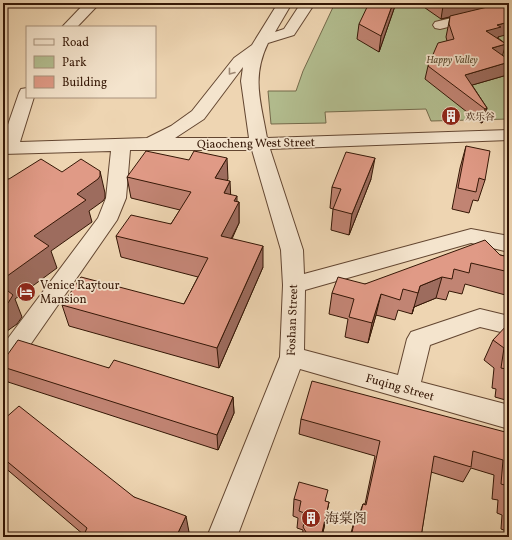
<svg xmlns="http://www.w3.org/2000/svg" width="512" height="540" font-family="Vollkorn,'Noto Serif SC',serif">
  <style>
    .green { fill: #b3be90; stroke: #746a4b }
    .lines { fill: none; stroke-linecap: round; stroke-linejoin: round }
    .minor-casing { stroke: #634631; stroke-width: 2 }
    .minor { fill: #f4e4cd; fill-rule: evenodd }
    .wall { fill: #c18473; stroke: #351706 }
    .shaded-wall { fill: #9d6c5e; stroke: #351706 }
    .building { fill: #e09a86; stroke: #351706 }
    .oneway { stroke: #9e8873 }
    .labels { text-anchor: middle; stroke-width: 3.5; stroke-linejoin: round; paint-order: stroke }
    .far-park-label { font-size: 10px; font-style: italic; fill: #5b492f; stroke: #f4e4cd }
    .far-poi-label { font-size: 10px; fill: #351706; stroke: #f4e4cd; text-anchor: start }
    .street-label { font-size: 12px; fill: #351706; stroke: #f4e4cd }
    .poi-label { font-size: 12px; fill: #351706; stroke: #f4e4cd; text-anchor: start }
    .near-poi-label { font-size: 14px; fill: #351706; stroke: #f4e4cd; text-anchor: start }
  </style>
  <rect width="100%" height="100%" fill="#eed5b2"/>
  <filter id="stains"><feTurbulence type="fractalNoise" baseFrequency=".005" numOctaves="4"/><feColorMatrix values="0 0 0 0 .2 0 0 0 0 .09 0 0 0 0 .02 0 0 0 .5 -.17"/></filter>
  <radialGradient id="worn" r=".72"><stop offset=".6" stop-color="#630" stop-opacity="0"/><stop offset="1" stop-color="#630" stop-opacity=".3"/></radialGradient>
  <polygon class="green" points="335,3 509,3 509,119 431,121 426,109 325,112 326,123 271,124 268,91 296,91 303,71"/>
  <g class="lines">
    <defs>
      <g id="minor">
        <polygon points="85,3 100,3 77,27 62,27"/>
        <path d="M278 3H292L275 32 284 29 301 3H315L294 35 268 43C251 78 261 102 267 138L509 130V140L270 149 303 250 304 274 471 229 509 236V252L471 243 305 290 304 350 398 375 407 339 411 332 480 309 509 316V334L480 327 430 345 421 382 509 405V429L300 369 237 537H207L280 357 283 285 281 250 252 150H130L126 198 117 220 12 371 3 374V345L98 218 106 198 111 151 3 154V139L19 93 21 89 27 88V97H34L20 142 147 138 171 126 192 111 234 58 252 45ZM243 67 241 81 249 138H175L204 119Z"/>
        <polygon points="509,4 509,12 440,29 435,28 433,25 435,22"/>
      </g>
    </defs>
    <use href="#minor" class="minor-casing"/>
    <use href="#minor" class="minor"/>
  </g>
  <g class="wall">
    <polygon points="396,3 379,52 357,39 359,24"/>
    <polygon points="418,3 509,3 498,38 506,44 502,55 509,60 509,69 507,75 472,85 487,108 483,122 481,123 425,79 428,66 447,41 446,37 450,17 441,19"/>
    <polygon points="466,146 485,180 478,201 473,200 469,213 452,209 460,168"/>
    <polygon points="127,177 228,179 227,180 230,195 237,202 239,202 239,223 232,239 263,267 219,368 69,326 62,305 184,304 198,277 121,257 116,236 171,224 180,210 131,198"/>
    <polygon points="371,179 349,235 331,230 333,209 330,208 332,187"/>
    <polygon points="500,255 509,257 509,296 465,284 462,294 449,291 446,300 436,298 414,307 412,314 398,310 395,320 376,315 368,343 345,337 348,319 329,314 332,293 365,284"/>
    <polygon points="509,325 509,401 495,397 496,389 492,388 494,368 484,360 493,340"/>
    <polygon points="3,361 109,368 233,397 234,413 218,450 8,382 3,373"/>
    <polygon points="301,419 509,433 509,532 501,529 502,515 497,513 498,500 492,499 494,475 471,468 463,482 431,472 421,537 350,537 356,514 359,515 363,504 365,504 375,456 299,434"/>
    <polygon points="3,420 134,497 189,532 84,535 3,466"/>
    <polygon points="294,499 326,501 326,519 322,537 302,537 303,530 297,528 298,518 293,516"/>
  </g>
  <g class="shaded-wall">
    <polygon points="393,3 396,3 379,52 381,36"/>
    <polygon points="458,3 507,3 441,19 443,6"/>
    <polygon points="509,22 509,34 498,37 497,40 486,31 497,25"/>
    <polygon points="506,44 502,57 492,48"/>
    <polygon points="509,62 509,69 507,75 462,88 465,75"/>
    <polygon points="487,108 483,122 481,123 485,109"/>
    <polygon points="227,158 228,179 216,199 215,178"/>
    <polygon points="375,158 371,179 349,235 352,214"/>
    <polygon points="100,171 105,193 105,198 103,201 89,211 92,222 51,251 57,268 15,299 22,317 17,324 3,334 3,279 34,236"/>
    <polygon points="230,181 231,202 224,193"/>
    <polygon points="237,196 237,205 239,202 239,223 222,257 221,236 234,201"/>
    <polygon points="263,246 263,267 219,368 217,348"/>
    <polygon points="442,277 436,298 414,307 412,314 420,286"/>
    <polygon points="381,294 376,315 368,343 372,323"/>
    <polygon points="233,397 234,413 218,450 217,435"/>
    <polygon points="329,502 322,537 321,537"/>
    <polygon points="186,516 189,532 187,537 176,537"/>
  </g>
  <g class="building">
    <polygon points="369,3 393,3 381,36 359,24"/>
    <polygon points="439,3 458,3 443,6"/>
    <polygon points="504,3 509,3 509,22 497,25 501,27 486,31 506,44 492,48 509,60 509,62 465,75 487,108 485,109 428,66 438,43 454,39 449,24 450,16"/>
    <polygon points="466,146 490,151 485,180 479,178 476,192 458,188"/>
    <polygon points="146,151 189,160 194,151 227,158 215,178 230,181 224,193 237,196 234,201 239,202 221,236 263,246 217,348 62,305 81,277 184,304 208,258 116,236 131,215 171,224 191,192 127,177"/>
    <polygon points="346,152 375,158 352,214 333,209 341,189 332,187"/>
    <polygon points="41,159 62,172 81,159 100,171 100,176 98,179 77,194 86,200 34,236 49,246 3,279 3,178 9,179"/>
    <polygon points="485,240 500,255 509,257 509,272 471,263 469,273 454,269 452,279 442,277 420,286 418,293 403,289 400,300 381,294 372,323 349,317 354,299 332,293 338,277 365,284"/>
    <polygon points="3,287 13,295 8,303 3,306"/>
    <polygon points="508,324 509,325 509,379 505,378 506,369 501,368 504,348 493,340"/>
    <polygon points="18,340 109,368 114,360 233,397 217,435 3,367 3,361"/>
    <polygon points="312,381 509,433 509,500 507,499 508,486 501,484 503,460 473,451 471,467 434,456 421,537 351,537 356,514 360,515 363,504 366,505 380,441 301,419"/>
    <polygon points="19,406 134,497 186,516 176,537 83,537 87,528 3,458 3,420"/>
    <polygon points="299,482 328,490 325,501 329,502 321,537 309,537 303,527 307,514 299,511 301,501 294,499"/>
  </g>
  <defs><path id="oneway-chevron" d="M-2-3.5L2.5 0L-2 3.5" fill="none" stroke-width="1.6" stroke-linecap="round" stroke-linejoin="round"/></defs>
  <use class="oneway" href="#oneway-chevron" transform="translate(231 72) rotate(128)"/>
  <defs>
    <symbol id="building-disc" viewBox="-11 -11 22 22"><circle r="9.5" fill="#8f2418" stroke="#f4e4cd"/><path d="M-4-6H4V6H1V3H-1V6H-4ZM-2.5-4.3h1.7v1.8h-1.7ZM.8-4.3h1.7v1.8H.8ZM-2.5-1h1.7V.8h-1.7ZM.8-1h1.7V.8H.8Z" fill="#fff"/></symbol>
    <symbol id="hotel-disc" viewBox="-11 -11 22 22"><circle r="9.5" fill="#8f2418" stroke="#f4e4cd"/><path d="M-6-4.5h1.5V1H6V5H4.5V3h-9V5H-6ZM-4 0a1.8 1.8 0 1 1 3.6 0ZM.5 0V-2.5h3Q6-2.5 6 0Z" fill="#fff"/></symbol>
  </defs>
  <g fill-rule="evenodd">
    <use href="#building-disc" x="440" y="105" width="22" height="22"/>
    <use href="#hotel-disc" x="15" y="281" width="22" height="22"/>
    <use href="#building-disc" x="300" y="507" width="22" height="22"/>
  </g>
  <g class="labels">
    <g class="far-park-label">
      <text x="452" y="63">Happy Valley</text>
    </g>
    <g class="far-poi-label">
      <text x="465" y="120">欢乐谷</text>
    </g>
    <g class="street-label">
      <text transform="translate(256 143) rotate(-1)" y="4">Qiaocheng West Street</text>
      <text transform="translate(292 320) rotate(-88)" y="4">Foshan Street</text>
      <text transform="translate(400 387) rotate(16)" y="4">Fuqing Street</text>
    </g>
    <g class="poi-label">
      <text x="40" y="289">Venice Raytour<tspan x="40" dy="14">Mansion</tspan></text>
    </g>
    <g class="near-poi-label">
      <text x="325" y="523">海棠阁</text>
    </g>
  </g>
  <rect width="512" height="540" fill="none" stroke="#eed5b2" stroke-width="16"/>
  <rect x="4" y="4" width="504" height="532" fill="none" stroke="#351706" stroke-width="2"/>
  <rect x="8" y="8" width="496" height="524" fill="none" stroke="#351706"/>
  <rect x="26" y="26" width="130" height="72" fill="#f4e4cd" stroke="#a8927d"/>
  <rect x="34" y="39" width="20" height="6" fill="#f4e4cd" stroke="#a8927d"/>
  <text x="62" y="46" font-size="12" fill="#351706">Road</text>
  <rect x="34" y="56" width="20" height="12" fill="#b3be90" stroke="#a8927d"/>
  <text x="62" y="66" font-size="12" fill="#351706">Park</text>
  <rect x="34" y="76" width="20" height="12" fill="#e09a86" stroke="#a8927d"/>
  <text x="62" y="86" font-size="12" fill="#351706">Building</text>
  <rect width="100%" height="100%" filter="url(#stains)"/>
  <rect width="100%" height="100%" fill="url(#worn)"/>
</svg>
